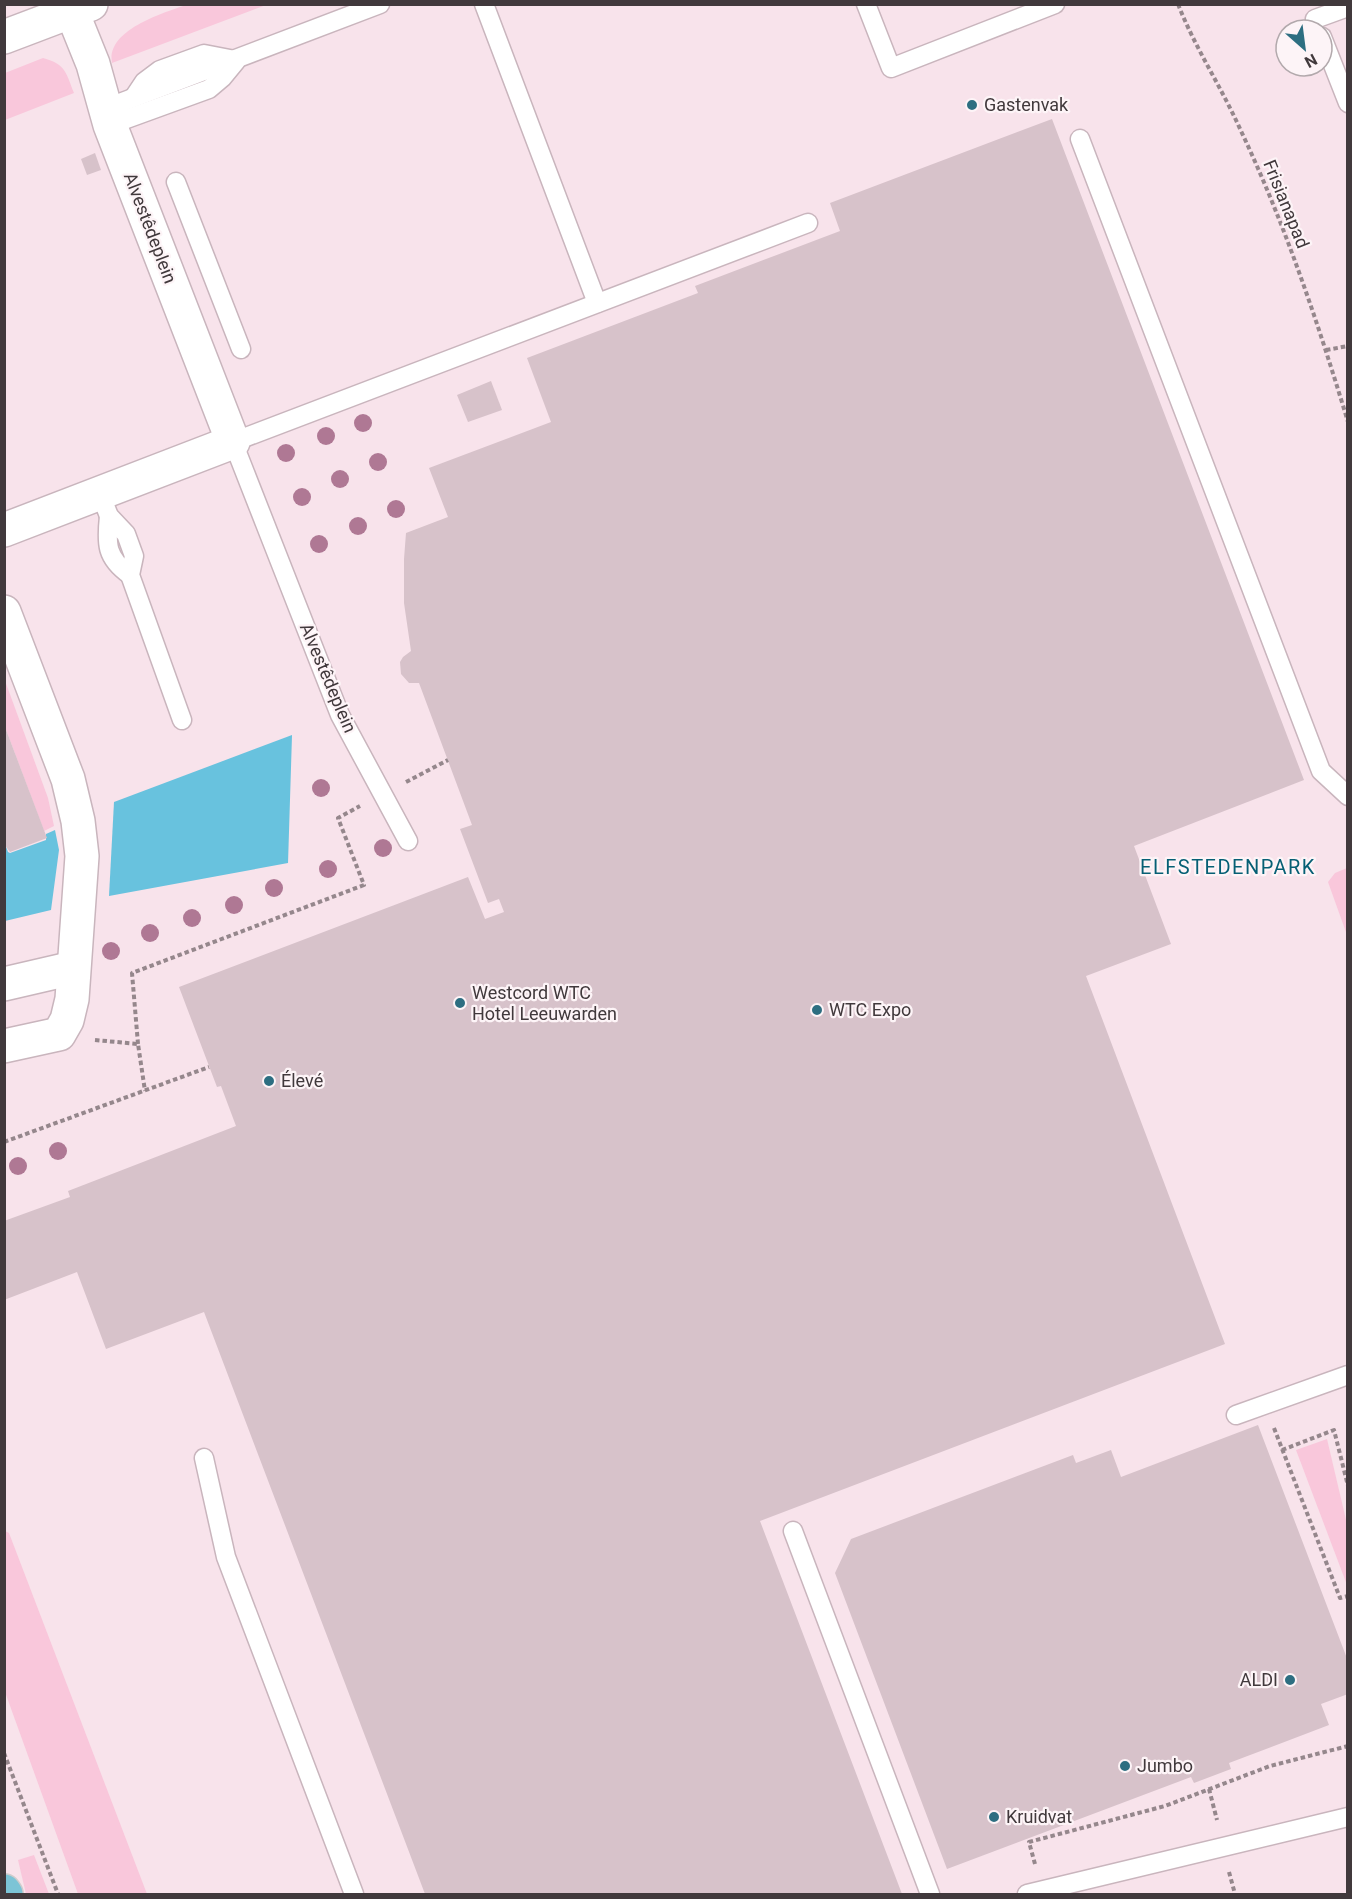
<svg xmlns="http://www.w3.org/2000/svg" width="1352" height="1899" font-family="Roboto,sans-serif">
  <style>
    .green { fill: #f9c7db }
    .water { fill: #68c2de }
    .building { fill: #d7c2ca }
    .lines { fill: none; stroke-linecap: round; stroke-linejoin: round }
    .service-casing { stroke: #c9b5bd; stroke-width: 21 }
    .minor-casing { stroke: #c9b5bd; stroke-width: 36 }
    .primary-casing { stroke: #cecccc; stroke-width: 36 }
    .path { stroke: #95878c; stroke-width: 4; stroke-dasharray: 4.5 3; stroke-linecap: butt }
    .service { stroke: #fff; stroke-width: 18 }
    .minor { stroke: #fff; stroke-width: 33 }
    .primary { stroke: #7cc4d6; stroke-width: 33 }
    .tree { fill: #af7894 }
    .poi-dot { fill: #2d6e81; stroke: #fdf4f7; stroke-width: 2 }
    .labels { text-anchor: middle; stroke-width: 4.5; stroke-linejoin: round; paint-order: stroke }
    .poi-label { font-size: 18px; fill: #41393c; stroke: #fdf4f7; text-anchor: start }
    .street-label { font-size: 18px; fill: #41393c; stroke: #fdf4f7 }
    .neighbourhood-label { font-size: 20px; letter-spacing: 1.5px; fill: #065f74; stroke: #fdf4f7 }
  </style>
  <rect width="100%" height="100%" fill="#f8e3eb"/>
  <g class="green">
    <path d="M186 5H266L112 63C106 30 163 13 186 5Z"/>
    <path d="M43 58C66 64 66 73 74 93L5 120V73Z"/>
    <polygon points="4,678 48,798 54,826 44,831 5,727"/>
    <polygon points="1347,868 1348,868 1347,935 1328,882 1335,873"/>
    <polygon points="1327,1439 1347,1524 1347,1585 1296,1450"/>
    <polygon points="5,1531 9,1533 147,1894 78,1894 5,1692"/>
    <polygon points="34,1855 49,1894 26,1894 18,1860"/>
  </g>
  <g class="water">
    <polygon points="292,735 288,863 109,896 114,802"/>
    <polygon points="55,830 59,850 51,910 5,921 5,844 8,852 10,853 46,840 46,834"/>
  </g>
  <g class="building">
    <polygon points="1052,119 1304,780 1134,846 1171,944 1086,976 1225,1344 760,1521 902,1894 425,1894 204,1312 106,1349 77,1272 4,1300 4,1221 70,1197 68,1191 236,1126 221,1086 217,1087 179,987 468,877 485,919 504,912 499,899 488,903 460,829 472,825 419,683 409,683 401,674 400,662 403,657 411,651 404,603 404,559 406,533 448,517 429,468 551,422 527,358 698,293 695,286 840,231 830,203"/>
    <polygon points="95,153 101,170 87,175 81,159"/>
    <polygon points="491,381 502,410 468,422 457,395"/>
    <polygon points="5,727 47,838 10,852 4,844"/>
    <polygon points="1258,1425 1348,1661 1348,1694 1321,1704 1329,1725 1229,1763 1231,1769 1194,1783 1191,1777 947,1869 835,1573 851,1539 1073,1455 1076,1463 1111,1450 1121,1477"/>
  </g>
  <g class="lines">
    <defs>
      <g id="service">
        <polyline points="484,4 597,303"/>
        <polyline points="866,4 891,68 1055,4"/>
        <polyline points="1315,19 1348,7"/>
        <polyline points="1322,37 1348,103"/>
        <polyline points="134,97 144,82 160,70 204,54 235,60"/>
        <polyline points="104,109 380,4"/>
        <polyline points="110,125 209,89 222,78 236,61"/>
        <polyline points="1080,139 1321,771 1348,796"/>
        <polyline points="176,182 241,349"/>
        <polyline points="100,493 109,516 126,534 134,556 130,575 182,720"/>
        <path d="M109 516C106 544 106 558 130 575"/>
        <polyline points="408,841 340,715 233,442 808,223"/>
        <polyline points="1236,1415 1348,1375"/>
        <polyline points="204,1458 226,1557 354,1894"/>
        <polyline points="793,1531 930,1894"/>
        <polyline points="1027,1894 1348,1817"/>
      </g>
      <g id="minor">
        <polyline points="4,37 91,4"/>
        <polyline points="4,530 233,442 110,125 93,64 72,12"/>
        <polyline points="4,612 68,779 78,821 82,856 72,999 67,1020 59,1034 4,1046"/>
        <polyline points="4,984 73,968"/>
      </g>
      <polyline id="primary" points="4,1891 6,1894"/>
    </defs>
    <use href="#service" class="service-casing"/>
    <use href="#minor" class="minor-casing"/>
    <use href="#primary" class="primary-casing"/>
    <g class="path">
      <path d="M1178 4C1195 48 1222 88 1241 131 1285 224 1318 323 1348 422"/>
      <polyline points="1326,350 1348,346"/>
      <polyline points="406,782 448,760"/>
      <polyline points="95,1040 138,1044 145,1091"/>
      <polyline points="138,1044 132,973 364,885 338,818 360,806"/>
      <polyline points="4,1142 209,1067"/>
      <polyline points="1274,1428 1340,1598 1348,1596"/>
      <polyline points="1282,1450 1334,1430 1348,1486"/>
      <polyline points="4,1753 58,1894"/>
      <polyline points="1209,1789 1217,1820"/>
      <polyline points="1035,1864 1029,1842 1165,1806 1270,1766 1348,1746"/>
      <polyline points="1229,1872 1235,1894"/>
    </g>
    <use href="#service" class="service"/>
    <use href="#minor" class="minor"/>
    <use href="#primary" class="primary"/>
  </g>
  <g class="tree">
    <circle cx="363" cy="423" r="9"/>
    <circle cx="326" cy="436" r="9"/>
    <circle cx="286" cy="453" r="9"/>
    <circle cx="378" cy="462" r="9"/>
    <circle cx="340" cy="479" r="9"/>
    <circle cx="302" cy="497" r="9"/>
    <circle cx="396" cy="509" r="9"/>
    <circle cx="358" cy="526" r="9"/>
    <circle cx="319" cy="544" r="9"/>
    <circle cx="321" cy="788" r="9"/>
    <circle cx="383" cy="848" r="9"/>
    <circle cx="328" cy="869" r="9"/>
    <circle cx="274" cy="888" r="9"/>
    <circle cx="234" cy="905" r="9"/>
    <circle cx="192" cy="918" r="9"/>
    <circle cx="150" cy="933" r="9"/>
    <circle cx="111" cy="951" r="9"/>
    <circle cx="58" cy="1151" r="9"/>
    <circle cx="18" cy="1166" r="9"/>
  </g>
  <g class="poi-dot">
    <circle cx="972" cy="105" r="6"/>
    <circle cx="460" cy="1003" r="6"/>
    <circle cx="817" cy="1010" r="6"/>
    <circle cx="269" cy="1081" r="6"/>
    <circle cx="1290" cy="1680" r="6"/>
    <circle cx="1125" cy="1766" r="6"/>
    <circle cx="994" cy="1817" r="6"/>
  </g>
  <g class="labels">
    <g class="poi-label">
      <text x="984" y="111">Gastenvak</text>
      <text x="472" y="999">Westcord WTC<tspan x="472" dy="21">Hotel Leeuwarden</tspan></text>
      <text x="829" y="1016">WTC Expo</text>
      <text x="281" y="1087">Élevé</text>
      <text x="1278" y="1686" text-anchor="end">ALDI</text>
      <text x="1137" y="1772">Jumbo</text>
      <text x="1006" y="1823">Kruidvat</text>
    </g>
    <g class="street-label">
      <text transform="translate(1286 204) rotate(68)" y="6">Frisianapad</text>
      <text transform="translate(150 228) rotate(69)" y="6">Alvestêdeplein</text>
      <text transform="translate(328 678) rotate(67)" y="6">Alvestêdeplein</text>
    </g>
    <g class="neighbourhood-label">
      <text x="1228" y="874">ELFSTEDENPARK</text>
    </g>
  </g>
  <rect width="1352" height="1899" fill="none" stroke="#41393c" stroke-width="12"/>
  <g transform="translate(1304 48) rotate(152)"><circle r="28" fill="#fdf4f7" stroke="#b2a9ac" stroke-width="1.5"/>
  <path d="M0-4.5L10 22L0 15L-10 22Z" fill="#2d6e81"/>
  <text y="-9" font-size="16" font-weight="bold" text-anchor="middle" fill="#41393c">N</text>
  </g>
</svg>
